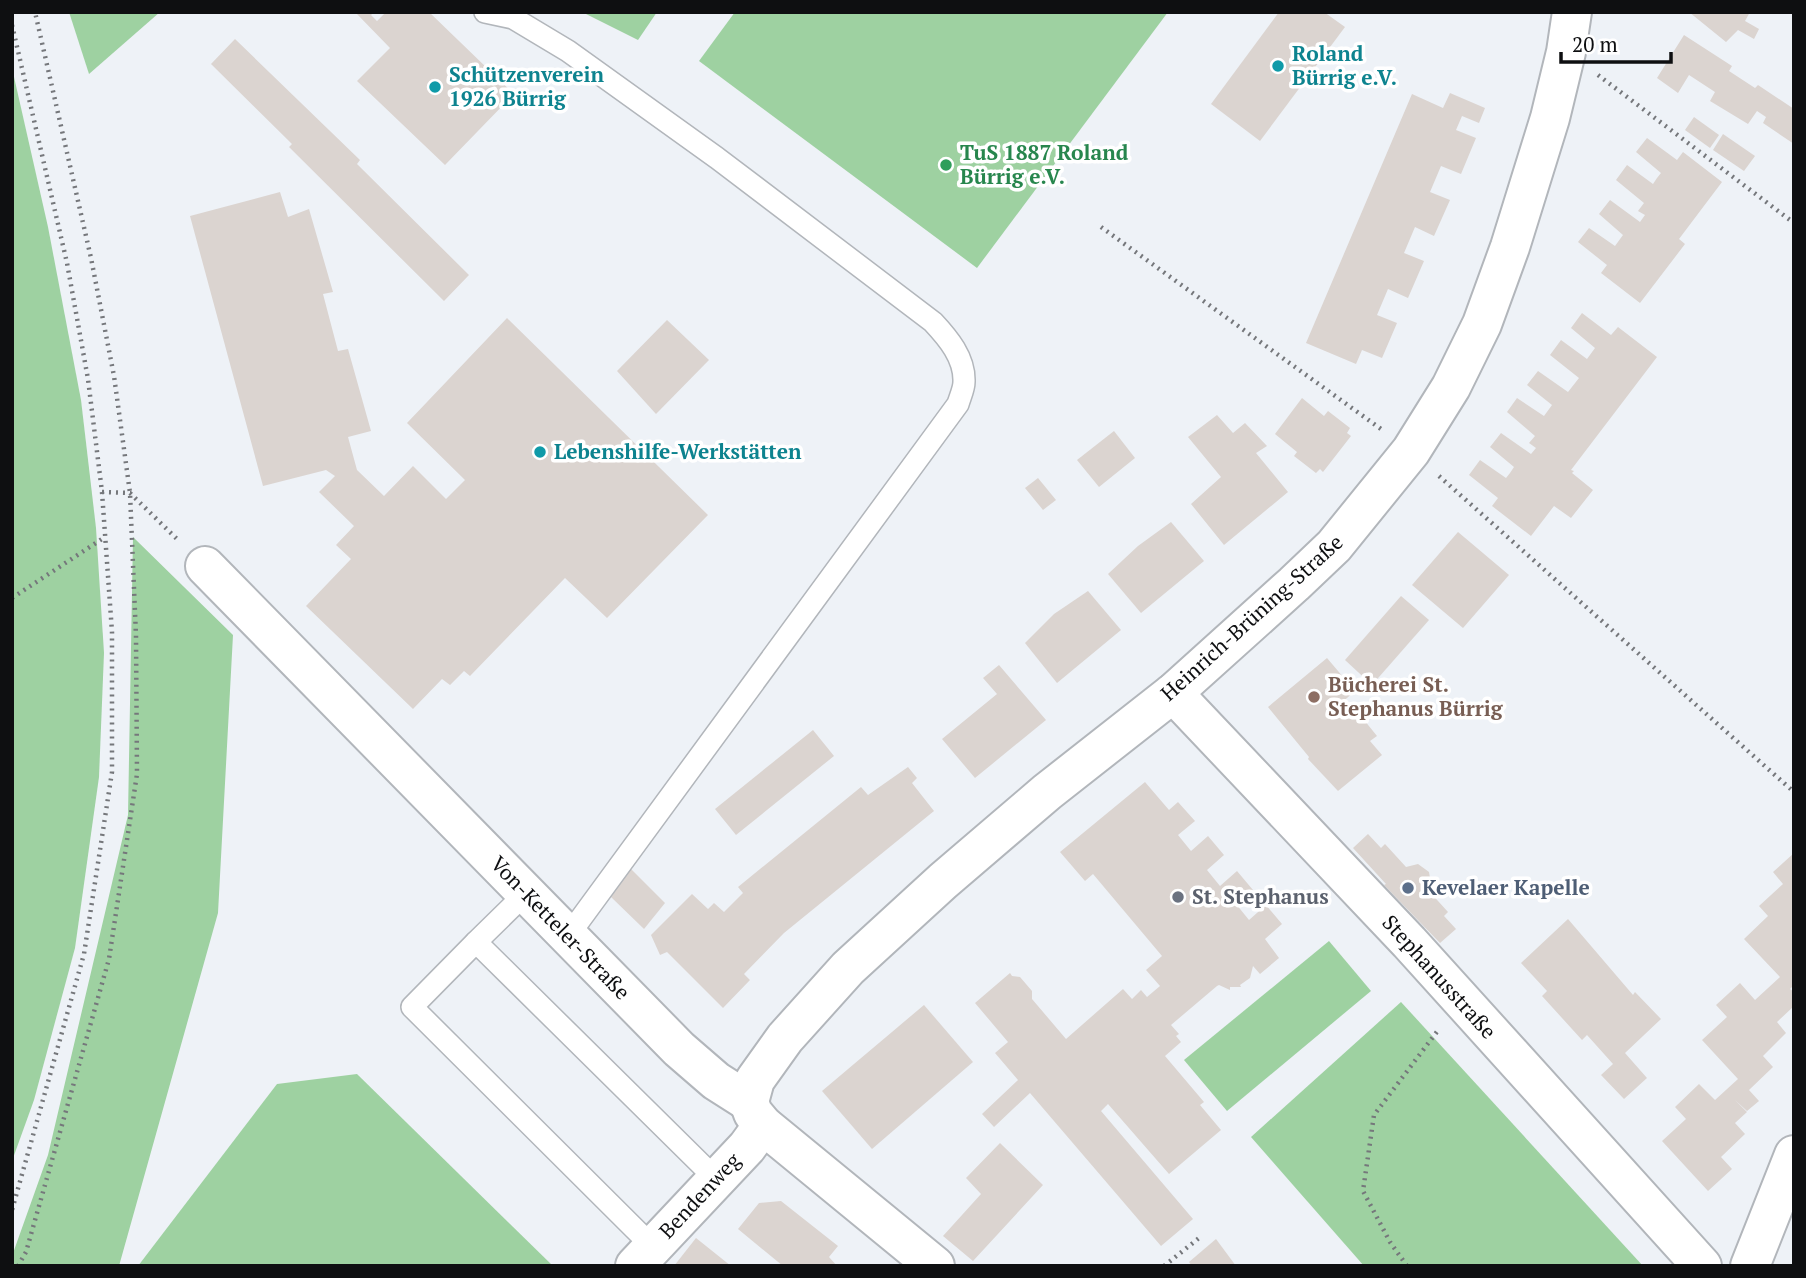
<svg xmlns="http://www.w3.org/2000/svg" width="1806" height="1278" font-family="'PT Serif',serif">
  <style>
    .green { fill: #9ed1a1 }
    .building { fill: #dbd4d0 }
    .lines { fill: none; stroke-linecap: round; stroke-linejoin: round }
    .service-casing { stroke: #b2b6bb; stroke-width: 24 }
    .minor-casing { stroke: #b2b6bb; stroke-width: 42 }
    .tertiary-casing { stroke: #b2b6bb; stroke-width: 42 }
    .path { stroke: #75777b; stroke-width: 4.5; stroke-dasharray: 2 5; stroke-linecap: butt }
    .service { stroke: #fff; stroke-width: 21 }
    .minor { stroke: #fff; stroke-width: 38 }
    .tertiary { stroke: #fff; stroke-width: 38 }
    .culture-dot { fill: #0f9aa8; stroke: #fff; stroke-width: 2.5 }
    .leisure-dot { fill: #2e9e5b; stroke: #fff; stroke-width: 2.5 }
    .education-dot { fill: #8d6e63; stroke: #fff; stroke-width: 2.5 }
    .service-dot { fill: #5c6f8a; stroke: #fff; stroke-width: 2.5 }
    .worship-dot { fill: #6b7280; stroke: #fff; stroke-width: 2.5 }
    .labels { text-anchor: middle; stroke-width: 7; stroke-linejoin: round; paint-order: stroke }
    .culture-label { font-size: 21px; font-weight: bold; fill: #0d838f; stroke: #fff; text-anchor: start }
    .leisure-label { font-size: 21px; font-weight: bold; fill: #27864d; stroke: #fff; text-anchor: start }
    .street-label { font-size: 21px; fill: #0e0f11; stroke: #fff }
    .education-label { font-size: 21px; font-weight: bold; fill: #785e54; stroke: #fff; text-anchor: start }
    .service-label { font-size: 21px; font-weight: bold; fill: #4e5e75; stroke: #fff; text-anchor: start }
    .worship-label { font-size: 21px; font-weight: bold; fill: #5b616d; stroke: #fff; text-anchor: start }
  </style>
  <rect width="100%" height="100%" fill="#eef2f7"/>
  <g class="green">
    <polygon points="69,12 160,12 89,74"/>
    <polygon points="582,12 657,12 638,40"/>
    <polygon points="735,12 1168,12 977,268 699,61"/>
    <polygon points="12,68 48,227 81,400 96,528 104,653 99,777 75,948 34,1100 12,1161"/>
    <polygon points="133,537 233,635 218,913 119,1266 12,1266 12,1256 48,1155 128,815"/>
    <polygon points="1329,941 1371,991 1227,1111 1184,1060"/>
    <polygon points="1401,1002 1643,1266 1364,1266 1251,1137"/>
    <polygon points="357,1074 553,1266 138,1266 277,1084"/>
  </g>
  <g class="building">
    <polygon points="355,12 374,12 371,15 377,21 386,12 429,12 514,94 445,165 357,81 390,48"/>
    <polygon points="1279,12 1324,12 1345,27 1260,141 1211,104"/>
    <polygon points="1689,12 1750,12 1745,21 1759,29 1754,39 1738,30 1726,42"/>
    <polygon points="1684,35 1732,66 1729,71 1755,88 1758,85 1794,109 1794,144 1763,123 1766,117 1757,111 1748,124 1710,101 1715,92 1689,75 1678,93 1657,78"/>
    <polygon points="235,39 360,160 357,164 469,275 444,301 289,147 292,144 211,64"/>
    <polygon points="1450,93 1485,108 1479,123 1462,116 1456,130 1476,138 1461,174 1441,166 1430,192 1450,200 1434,236 1415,227 1404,253 1424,261 1408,298 1388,289 1377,315 1397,323 1382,358 1362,350 1356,364 1306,343 1412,94 1443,108"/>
    <polygon points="1694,117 1719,135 1710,148 1685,130"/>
    <polygon points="1723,134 1755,156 1744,171 1713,150"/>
    <polygon points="1647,138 1677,160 1683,152 1722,182 1679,239 1685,244 1640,303 1601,273 1607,265 1578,242 1589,228 1615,246 1623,235 1599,214 1610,200 1640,222 1645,215 1638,211 1644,203 1616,180 1627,165 1653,184 1657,178 1661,173 1636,152"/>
    <polygon points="280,192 288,217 309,209 333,292 323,294 338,351 348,349 371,431 348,437 357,470 384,496 413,466 446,499 465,480 407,423 507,318 708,515 607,618 565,578 470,676 464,671 450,685 442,679 413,709 306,606 351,559 336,545 354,526 319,492 335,476 326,470 263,486 190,216"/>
    <polygon points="1582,313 1611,335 1618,327 1657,357 1571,470 1574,471 1572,473 1593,490 1571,518 1554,506 1531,536 1492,506 1498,498 1469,475 1480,460 1506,478 1510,473 1514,467 1490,447 1501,433 1531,454 1536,448 1529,443 1535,436 1507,412 1517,398 1544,416 1552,405 1527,385 1538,371 1568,392 1579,378 1550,355 1561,340 1587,359 1595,348 1571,328"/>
    <polygon points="667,320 709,360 656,414 617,371"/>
    <polygon points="1302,398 1324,416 1328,411 1350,428 1347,433 1351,436 1323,472 1320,469 1316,473 1294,456 1297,452 1275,434"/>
    <polygon points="1217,415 1233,433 1245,423 1267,446 1256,453 1288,492 1224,545 1191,504 1221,477 1188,437"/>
    <polygon points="1114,431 1135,458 1099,487 1077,460"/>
    <polygon points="1038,478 1056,500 1043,510 1025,488"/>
    <polygon points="1171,522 1204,561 1141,613 1108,574 1138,546"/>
    <polygon points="1458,532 1509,575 1463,628 1412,585"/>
    <polygon points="1088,591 1121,630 1057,683 1025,643 1054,614"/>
    <polygon points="1401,596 1429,620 1372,685 1345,660"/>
    <polygon points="1327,658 1355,691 1339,705 1349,716 1356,710 1377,736 1370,741 1382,755 1338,791 1308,759 1309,757 1268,707"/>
    <polygon points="999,665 1046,720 975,778 942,739 997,694 983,678"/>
    <polygon points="813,730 834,756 736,835 715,809"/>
    <polygon points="908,767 917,778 912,783 934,811 784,933 744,974 750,980 723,1008 667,952 660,955 651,935 692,894 708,909 714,903 724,912 743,893 738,887 861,787 868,795"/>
    <polygon points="1145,782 1169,810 1178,802 1195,821 1178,835 1191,851 1208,836 1224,855 1207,870 1220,886 1237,871 1253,890 1236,904 1249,920 1266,905 1282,924 1265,939 1279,958 1260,974 1253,966 1250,978 1240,985 1241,987 1230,987 1230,990 1219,985 1217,986 1171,1025 1179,1034 1176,1036 1181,1042 1165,1056 1204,1102 1200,1105 1221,1130 1169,1174 1108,1104 1101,1111 1193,1219 1161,1246 1030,1093 994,1127 982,1114 1018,1080 995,1053 1008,1042 975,1003 1010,973 1012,976 1020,977 1032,991 1032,999 1066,1039 1123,989 1132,999 1141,990 1147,997 1160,986 1146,970 1162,956 1093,874 1085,881 1060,852"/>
    <polygon points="1368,834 1381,848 1385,844 1406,867 1418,864 1429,872 1431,884 1428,890 1448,912 1444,916 1456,929 1440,943 1384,885 1386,884 1353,848"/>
    <polygon points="1794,853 1794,985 1790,989 1794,992 1794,1006 1777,1022 1786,1033 1763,1056 1773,1067 1749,1090 1759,1101 1747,1111 1735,1100 1747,1112 1735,1123 1745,1134 1721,1157 1732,1169 1708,1191 1662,1141 1686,1119 1675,1107 1699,1084 1715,1100 1738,1079 1702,1040 1727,1017 1716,1005 1740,983 1755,1000 1780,977 1744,939 1768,916 1759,906 1783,884 1773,872"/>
    <polygon points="631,869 665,903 644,929 610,896"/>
    <polygon points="1568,919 1633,995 1635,992 1661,1019 1625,1053 1647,1078 1624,1099 1601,1075 1613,1064 1587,1035 1582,1040 1542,996 1547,991 1521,963"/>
    <polygon points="924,1005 973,1062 872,1149 822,1091"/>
    <polygon points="1000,1143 1043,1185 973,1261 943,1236 981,1194 966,1178"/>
    <polygon points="781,1201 838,1246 829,1257 837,1266 783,1266 738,1229 759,1203"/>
    <polygon points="696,1238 731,1266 674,1266"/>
    <polygon points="1216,1239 1236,1266 1192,1266 1189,1262"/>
  </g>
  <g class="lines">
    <defs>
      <g id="service">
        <path d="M485 12 513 18 568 51 717 158 933 322C948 338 965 358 964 382 964 389 960 397 958 404L568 936"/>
        <polyline points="476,942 526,893"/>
        <polyline points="653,1247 412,1007 476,942 716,1179"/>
      </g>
      <g id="minor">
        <polyline points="205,566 679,1049 716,1081 749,1102"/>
        <polyline points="635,1266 747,1147 763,1125"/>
        <polyline points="1750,1266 1794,1155"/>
      </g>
      <g id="tertiary">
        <polyline points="1173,693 1409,942 1702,1266"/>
        <polyline points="935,1266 763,1125 753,1113 749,1102 755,1080 785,1038 848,968 943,881 1047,792 1173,693 1294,584 1334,546 1411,451 1451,387 1482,324 1510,247 1550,118 1566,52 1572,12"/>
      </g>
    </defs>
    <use href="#service" class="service-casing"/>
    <use href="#minor" class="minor-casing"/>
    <use href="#tertiary" class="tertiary-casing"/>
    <g class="path">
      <polyline points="12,25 67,263 88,379 102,492 112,632 112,772 84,954 12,1210"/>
      <polyline points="1598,75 1794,223"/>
      <polyline points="1101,227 1381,429"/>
      <polyline points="1439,476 1794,792"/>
      <polyline points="102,492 130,493 179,541"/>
      <polyline points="12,598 105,537"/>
      <polyline points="18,1266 26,1252 109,959 137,774 136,636 130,493 114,376 91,258 35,12"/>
      <polyline points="1164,1266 1199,1238"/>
      <polyline points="1407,1266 1390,1242 1363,1191 1374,1115 1439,1029"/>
    </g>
    <use href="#service" class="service"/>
    <use href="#minor" class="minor"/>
    <use href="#tertiary" class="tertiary"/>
  </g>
  <g class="culture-dot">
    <circle cx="1278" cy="66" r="7"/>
    <circle cx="435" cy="87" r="7"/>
    <circle cx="540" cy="452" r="7"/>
  </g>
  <circle class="leisure-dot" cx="946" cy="165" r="7"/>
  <circle class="education-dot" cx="1314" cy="697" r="7"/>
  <circle class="service-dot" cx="1408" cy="888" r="7"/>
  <circle class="worship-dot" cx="1178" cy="897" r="7"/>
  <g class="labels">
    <g class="culture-label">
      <text x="1292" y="61">Roland<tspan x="1292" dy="24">Bürrig e.V.</tspan></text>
      <text x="449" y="82">Schützenverein<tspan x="449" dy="24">1926 Bürrig</tspan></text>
      <text x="554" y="459">Lebenshilfe-Werkstätten</text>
    </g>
    <g class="leisure-label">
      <text x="960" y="160">TuS 1887 Roland<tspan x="960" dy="24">Bürrig e.V.</tspan></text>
    </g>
    <g class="street-label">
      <text transform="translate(1252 618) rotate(-42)" y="7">Heinrich-Brüning-Straße</text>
      <text transform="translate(560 928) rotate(46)" y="7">Von-Ketteler-Straße</text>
      <text transform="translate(1439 977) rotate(48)" y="7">Stephanusstraße</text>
      <text transform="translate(700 1196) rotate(-47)" y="7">Bendenweg</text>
    </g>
    <g class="education-label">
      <text x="1328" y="692">Bücherei St.<tspan x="1328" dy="24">Stephanus Bürrig</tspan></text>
    </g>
    <g class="service-label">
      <text x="1422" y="895">Kevelaer Kapelle</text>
    </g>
    <g class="worship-label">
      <text x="1192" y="904">St. Stephanus</text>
    </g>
  </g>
  <rect width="1806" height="1278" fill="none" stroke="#0e0f11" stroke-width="28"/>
  <path d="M1561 52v10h110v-10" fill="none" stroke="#0e0f11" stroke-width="3.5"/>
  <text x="1572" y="52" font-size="21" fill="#0e0f11" stroke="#ffffff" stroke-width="5" paint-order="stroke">20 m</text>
</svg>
